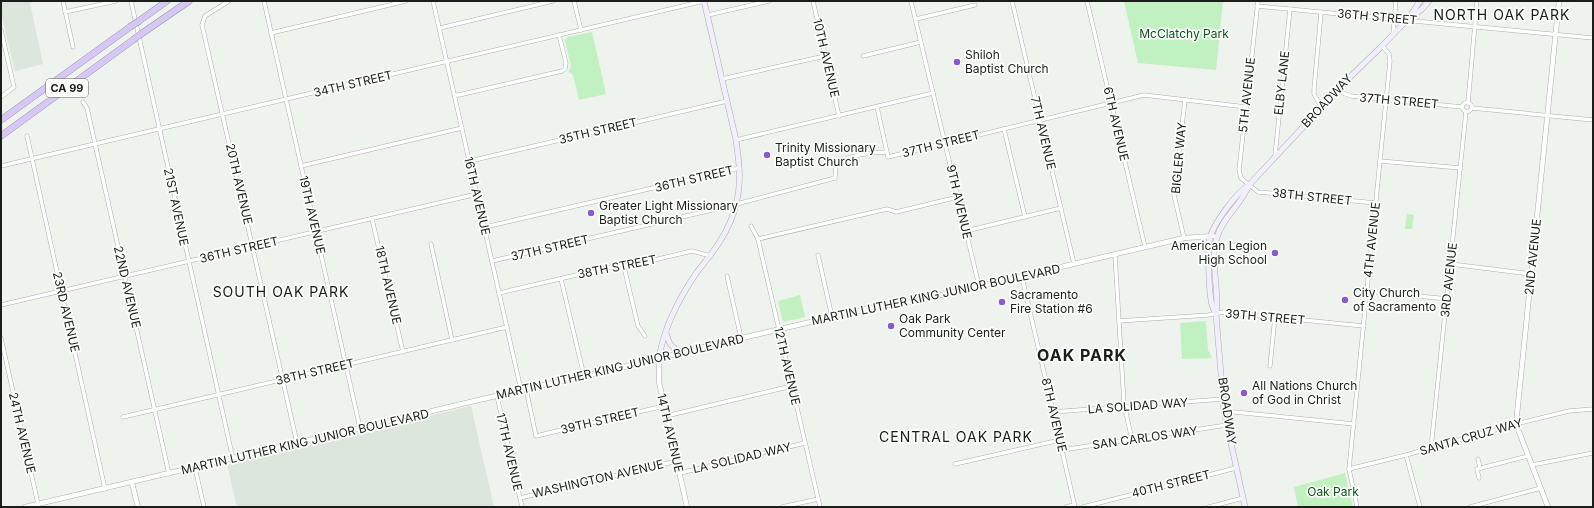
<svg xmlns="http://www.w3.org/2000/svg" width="1594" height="508" font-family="Inter,sans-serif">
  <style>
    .built { fill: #dce6dc }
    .green { fill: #c1f0c1 }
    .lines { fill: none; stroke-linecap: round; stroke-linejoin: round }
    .minor-casing { stroke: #aaaeaa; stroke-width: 4.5 }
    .tertiary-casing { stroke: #aaaeaa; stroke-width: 5.5 }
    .secondary-casing { stroke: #aaaeaa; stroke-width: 6 }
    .motorway-casing { stroke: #958ca9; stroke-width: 7 }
    .minor { stroke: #fff; stroke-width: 3.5 }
    .tertiary { stroke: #fff; stroke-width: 4.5 }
    .secondary { stroke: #f3eefc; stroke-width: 5 }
    .motorway { stroke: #d6c8f5; stroke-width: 6 }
    .motorway-bridge-casing { stroke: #958ca9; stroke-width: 7; stroke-linecap: butt }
    .motorway-bridge { stroke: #d6c8f5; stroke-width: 6 }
    .poi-dot { fill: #8a5ad3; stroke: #fdfffd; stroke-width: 1.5 }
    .labels { text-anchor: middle; stroke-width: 3.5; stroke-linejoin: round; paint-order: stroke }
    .shield { fill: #fdfffd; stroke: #5f615f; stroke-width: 1 }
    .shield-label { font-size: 11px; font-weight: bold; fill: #1b1d1b }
    .street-label { font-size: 12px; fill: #1b1d1b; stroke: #fdfffd }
    .park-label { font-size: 12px; fill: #0b5318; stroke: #fdfffd }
    .poi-label { font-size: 12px; fill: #1b1d1b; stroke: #fdfffd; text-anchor: start }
    .quarter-label { font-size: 14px; letter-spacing: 1px; fill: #1b1d1b; stroke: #fdfffd }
    .district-label { font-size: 16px; font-weight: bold; letter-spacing: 1px; fill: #1b1d1b; stroke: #fdfffd }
  </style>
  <rect width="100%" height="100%" fill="#eef3ee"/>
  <g class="built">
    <polygon points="1,1 37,1 30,3 43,64 15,71 1,14"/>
    <polygon points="471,406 494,507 237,507 227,464"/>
  </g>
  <g class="green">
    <polygon points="1124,1 1223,1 1216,70 1138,63"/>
    <polygon points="592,32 606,94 579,100 573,75 569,72 571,66 565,40 568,37"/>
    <polygon points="1407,214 1414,215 1412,229 1405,229"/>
    <polygon points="800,295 805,317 783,322 778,301"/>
    <polygon points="1206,321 1208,350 1212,358 1182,359 1180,323"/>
    <polygon points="1345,473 1353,507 1298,507 1294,487"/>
  </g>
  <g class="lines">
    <defs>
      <g id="minor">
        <polyline points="63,1 73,47"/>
        <polyline points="131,1 233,459"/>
        <polyline points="229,1 205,16 202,25 297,443"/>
        <polyline points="264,1 360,428"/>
        <polyline points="433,1 521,390"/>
        <polyline points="574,1 581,30"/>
        <polyline points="813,1 839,116"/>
        <polyline points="911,1 979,286"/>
        <polyline points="1012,1 1074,264"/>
        <polyline points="1087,1 1145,247"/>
        <polyline points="1258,1 1239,170 1241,178 1258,192 1376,203"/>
        <polyline points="1257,6 1593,38"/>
        <polyline points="65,12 116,1"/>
        <polyline points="708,15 769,1"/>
        <polyline points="916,19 975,5"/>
        <polyline points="440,28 553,1"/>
        <polyline points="1,30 14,87 1,97"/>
        <polyline points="271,33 406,1"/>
        <polyline points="1393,34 1396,1"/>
        <polyline points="863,56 921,42"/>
        <polyline points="722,79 825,56"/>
        <polyline points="1337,91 1351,96 1462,107"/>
        <polyline points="455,95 459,95 562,71 565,69 566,63 559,35"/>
        <polyline points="83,102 87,108 169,474"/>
        <circle cx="1467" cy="107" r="4.5"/>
        <polyline points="1468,103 1477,1"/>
        <polyline points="877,107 888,157 1144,95 1246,107"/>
        <polyline points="1321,107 1314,94 1314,89 1321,13"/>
        <polyline points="1472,108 1593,120"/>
        <polyline points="1004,129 1025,217"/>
        <polyline points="27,136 105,489"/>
        <polyline points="736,140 933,93"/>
        <polyline points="1275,156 1290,9"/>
        <polyline points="470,161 727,101"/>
        <polyline points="1380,161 1461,168"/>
        <polyline points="1,166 704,1"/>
        <polyline points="301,166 462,128"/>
        <polyline points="372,219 403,352"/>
        <polyline points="751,226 758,239 820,507"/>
        <polyline points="485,227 739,168"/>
        <polyline points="966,231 1061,208"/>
        <polyline points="1184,238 1174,195 1185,100"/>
        <polyline points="758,239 887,209 896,212 958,197"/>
        <polyline points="431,244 452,340"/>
        <polyline points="818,255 832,317"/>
        <polyline points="1115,255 1124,404 1132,440"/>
        <path d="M492 261 729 206 835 178 836 167C841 155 875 152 887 152"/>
        <polyline points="1451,264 1531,274"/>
        <polyline points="624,267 638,326 645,336"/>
        <polyline points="727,276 741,338"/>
        <polyline points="1022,277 1075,507"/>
        <polyline points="561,279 584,376"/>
        <polyline points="1367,291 1448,299"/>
        <polyline points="499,293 624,264 624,267 692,251 711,256"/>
        <polyline points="1,305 477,194"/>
        <polyline points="1119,321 1208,315 1223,312 1364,326"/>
        <polyline points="1,338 38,504"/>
        <polyline points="1270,366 1275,317"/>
        <polyline points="526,389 536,436 664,406"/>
        <polyline points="497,396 522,507"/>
        <polyline points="1224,411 1354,424"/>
        <polyline points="1053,412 1223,399"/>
        <polyline points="666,416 792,386"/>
        <polyline points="123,417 507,327"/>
        <polyline points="1431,448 1466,112"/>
        <polyline points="1062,450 1227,425"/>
        <polyline points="1406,455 1420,507"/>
        <polyline points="1478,459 1480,468"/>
        <polyline points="955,464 1060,440"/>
        <polyline points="1532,465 1593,453"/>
        <polyline points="195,468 204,507"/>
        <polyline points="1349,469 1406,455 1516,424 1569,411 1593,409"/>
        <polyline points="680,473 805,443"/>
        <polyline points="1479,478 1477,469 1528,456"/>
        <polyline points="520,498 677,461"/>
        <polyline points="782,507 818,499"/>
        <polyline points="1066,507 1074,505"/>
        <polyline points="1083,507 1236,468"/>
        <polyline points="1209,507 1243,498"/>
        <polyline points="1357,507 1349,469 1390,61 1389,54 1382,46"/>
        <polyline points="1470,507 1541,488"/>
      </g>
      <g id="tertiary">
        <polyline points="659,358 659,382 687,507"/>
        <polyline points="132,483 138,507"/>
        <polyline points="25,507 521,390 616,369 691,350 879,306 916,301 1184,238 1213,236"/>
        <polyline points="1548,507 1516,424 1559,1"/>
      </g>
      <g id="secondary">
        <polyline points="1409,18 1420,1"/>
        <path d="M1216 314C1214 311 1213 308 1212 305 1209 294 1207 247 1210 237 1215 222 1236 193 1249 185L1348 79 1382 46 1407 20 1422 9 1429 1"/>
        <path d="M666 332C669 344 671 349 684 352"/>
        <path d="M659 358C664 328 679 298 697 272 714 251 730 231 736 204 742 182 739 161 736 140L704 1"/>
        <path d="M1245 507 1224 411 1216 314C1220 290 1209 258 1217 237 1223 217 1242 204 1249 185"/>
      </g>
      <g id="motorway">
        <polyline points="139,21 167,1"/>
        <polyline points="141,34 189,1"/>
        <polyline points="1,120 130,27"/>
        <polyline points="1,136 133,40"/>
      </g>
    </defs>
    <use href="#minor" class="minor-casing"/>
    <use href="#tertiary" class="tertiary-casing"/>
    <use href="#secondary" class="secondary-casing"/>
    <use href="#motorway" class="motorway-casing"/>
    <use href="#minor" class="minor"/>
    <use href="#tertiary" class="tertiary"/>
    <use href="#secondary" class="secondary"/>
    <use href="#motorway" class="motorway"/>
    <defs>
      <g id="motorway-bridge">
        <polyline points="130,27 139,21"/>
        <polyline points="133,40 141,34"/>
      </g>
    </defs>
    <use href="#motorway-bridge" class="motorway-bridge-casing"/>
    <use href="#motorway-bridge" class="motorway-bridge"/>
  </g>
  <g class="poi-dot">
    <circle cx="957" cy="62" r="4"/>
    <circle cx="767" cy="155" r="4"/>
    <circle cx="591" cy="213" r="4"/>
    <circle cx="1275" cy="253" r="4"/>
    <circle cx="1345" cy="300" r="4"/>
    <circle cx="1002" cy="302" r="4"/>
    <circle cx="891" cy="326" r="4"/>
    <circle cx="1244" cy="393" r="4"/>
  </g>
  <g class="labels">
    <rect class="shield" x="46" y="79" width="42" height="18" rx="3"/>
    <g class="shield-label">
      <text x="67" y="92">CA 99</text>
    </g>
    <g class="street-label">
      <text transform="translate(1377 17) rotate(5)" y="4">36TH STREET</text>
      <text transform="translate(826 58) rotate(77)" y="4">10TH AVENUE</text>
      <text transform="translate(1282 83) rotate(-84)" y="4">ELBY LANE</text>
      <text transform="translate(353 84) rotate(-13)" y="4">34TH STREET</text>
      <text transform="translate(1247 95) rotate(-84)" y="4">5TH AVENUE</text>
      <text transform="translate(1327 101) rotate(-47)" y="4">BROADWAY</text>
      <text transform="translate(1399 101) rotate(5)" y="4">37TH STREET</text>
      <text transform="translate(1116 124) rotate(77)" y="4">6TH AVENUE</text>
      <text transform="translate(598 131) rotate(-13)" y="4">35TH STREET</text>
      <text transform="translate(1043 133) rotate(77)" y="4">7TH AVENUE</text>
      <text transform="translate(941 144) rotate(-14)" y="4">37TH STREET</text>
      <text transform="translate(1179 158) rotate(-85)" y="4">BIGLER WAY</text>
      <text transform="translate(694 179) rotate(-13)" y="4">36TH STREET</text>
      <text transform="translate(239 184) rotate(77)" y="4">20TH AVENUE</text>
      <text transform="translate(477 196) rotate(77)" y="4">16TH AVENUE</text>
      <text transform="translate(1312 197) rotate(6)" y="4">38TH STREET</text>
      <text transform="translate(959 202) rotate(77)" y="4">9TH AVENUE</text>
      <text transform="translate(176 207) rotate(78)" y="4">21ST AVENUE</text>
      <text transform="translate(312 215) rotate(77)" y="4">19TH AVENUE</text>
      <text transform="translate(1372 240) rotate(-84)" y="4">4TH AVENUE</text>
      <text transform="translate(550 248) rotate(-13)" y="4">37TH STREET</text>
      <text transform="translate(239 250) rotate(-13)" y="4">36TH STREET</text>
      <text transform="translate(1533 257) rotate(-84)" y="4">2ND AVENUE</text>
      <text transform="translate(617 267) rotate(-11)" y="4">38TH STREET</text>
      <text transform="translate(1449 280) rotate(-84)" y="4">3RD AVENUE</text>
      <text transform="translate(388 285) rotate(77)" y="4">18TH AVENUE</text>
      <text transform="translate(127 287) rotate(77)" y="4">22ND AVENUE</text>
      <text transform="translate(936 295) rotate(-12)" y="4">MARTIN LUTHER KING JUNIOR BOULEVARD</text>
      <text transform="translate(66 312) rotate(77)" y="4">23RD AVENUE</text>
      <text transform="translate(1265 317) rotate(5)" y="4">39TH STREET</text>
      <text transform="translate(787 366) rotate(77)" y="4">12TH AVENUE</text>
      <text transform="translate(620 367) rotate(-13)" y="4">MARTIN LUTHER KING JUNIOR BOULEVARD</text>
      <text transform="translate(315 372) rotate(-13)" y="4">38TH STREET</text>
      <text transform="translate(1138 406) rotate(-4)" y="4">LA SOLIDAD WAY</text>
      <text transform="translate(1227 411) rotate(82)" y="4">BROADWAY</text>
      <text transform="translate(1054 415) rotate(77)" y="4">8TH AVENUE</text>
      <text transform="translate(600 421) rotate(-13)" y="4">39TH STREET</text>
      <text transform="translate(22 433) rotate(77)" y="4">24TH AVENUE</text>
      <text transform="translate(670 433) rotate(77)" y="4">14TH AVENUE</text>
      <text transform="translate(1471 437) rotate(-16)" y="4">SANTA CRUZ WAY</text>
      <text transform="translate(1145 438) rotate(-8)" y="4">SAN CARLOS WAY</text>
      <text transform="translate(305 442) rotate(-13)" y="4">MARTIN LUTHER KING JUNIOR BOULEVARD</text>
      <text transform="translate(509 452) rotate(77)" y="4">17TH AVENUE</text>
      <text transform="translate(742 458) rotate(-13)" y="4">LA SOLIDAD WAY</text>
      <text transform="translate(598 479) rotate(-13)" y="4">WASHINGTON AVENUE</text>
      <text transform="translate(1171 484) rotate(-14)" y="4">40TH STREET</text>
    </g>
    <g class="park-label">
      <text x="1184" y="38">McClatchy Park</text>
      <text x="1333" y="496">Oak Park</text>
    </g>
    <g class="poi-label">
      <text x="965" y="59">Shiloh<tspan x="965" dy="14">Baptist Church</tspan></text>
      <text x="775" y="152">Trinity Missionary<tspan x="775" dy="14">Baptist Church</tspan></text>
      <text x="599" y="210">Greater Light Missionary<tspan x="599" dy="14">Baptist Church</tspan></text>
      <text x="1267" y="250" text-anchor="end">American Legion<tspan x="1267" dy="14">High School</tspan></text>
      <text x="1353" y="297">City Church<tspan x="1353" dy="14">of Sacramento</tspan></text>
      <text x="1010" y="299">Sacramento<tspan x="1010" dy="14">Fire Station #6</tspan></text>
      <text x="899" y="323">Oak Park<tspan x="899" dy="14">Community Center</tspan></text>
      <text x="1252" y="390">All Nations Church<tspan x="1252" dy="14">of God in Christ</tspan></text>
    </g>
    <g class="quarter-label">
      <text x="1502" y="20">NORTH OAK PARK</text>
      <text x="281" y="297">SOUTH OAK PARK</text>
      <text x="956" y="442">CENTRAL OAK PARK</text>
    </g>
    <g class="district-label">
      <text x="1082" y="361">OAK PARK</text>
    </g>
  </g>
  <rect width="1594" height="508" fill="none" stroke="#1b1d1b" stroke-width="4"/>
</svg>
